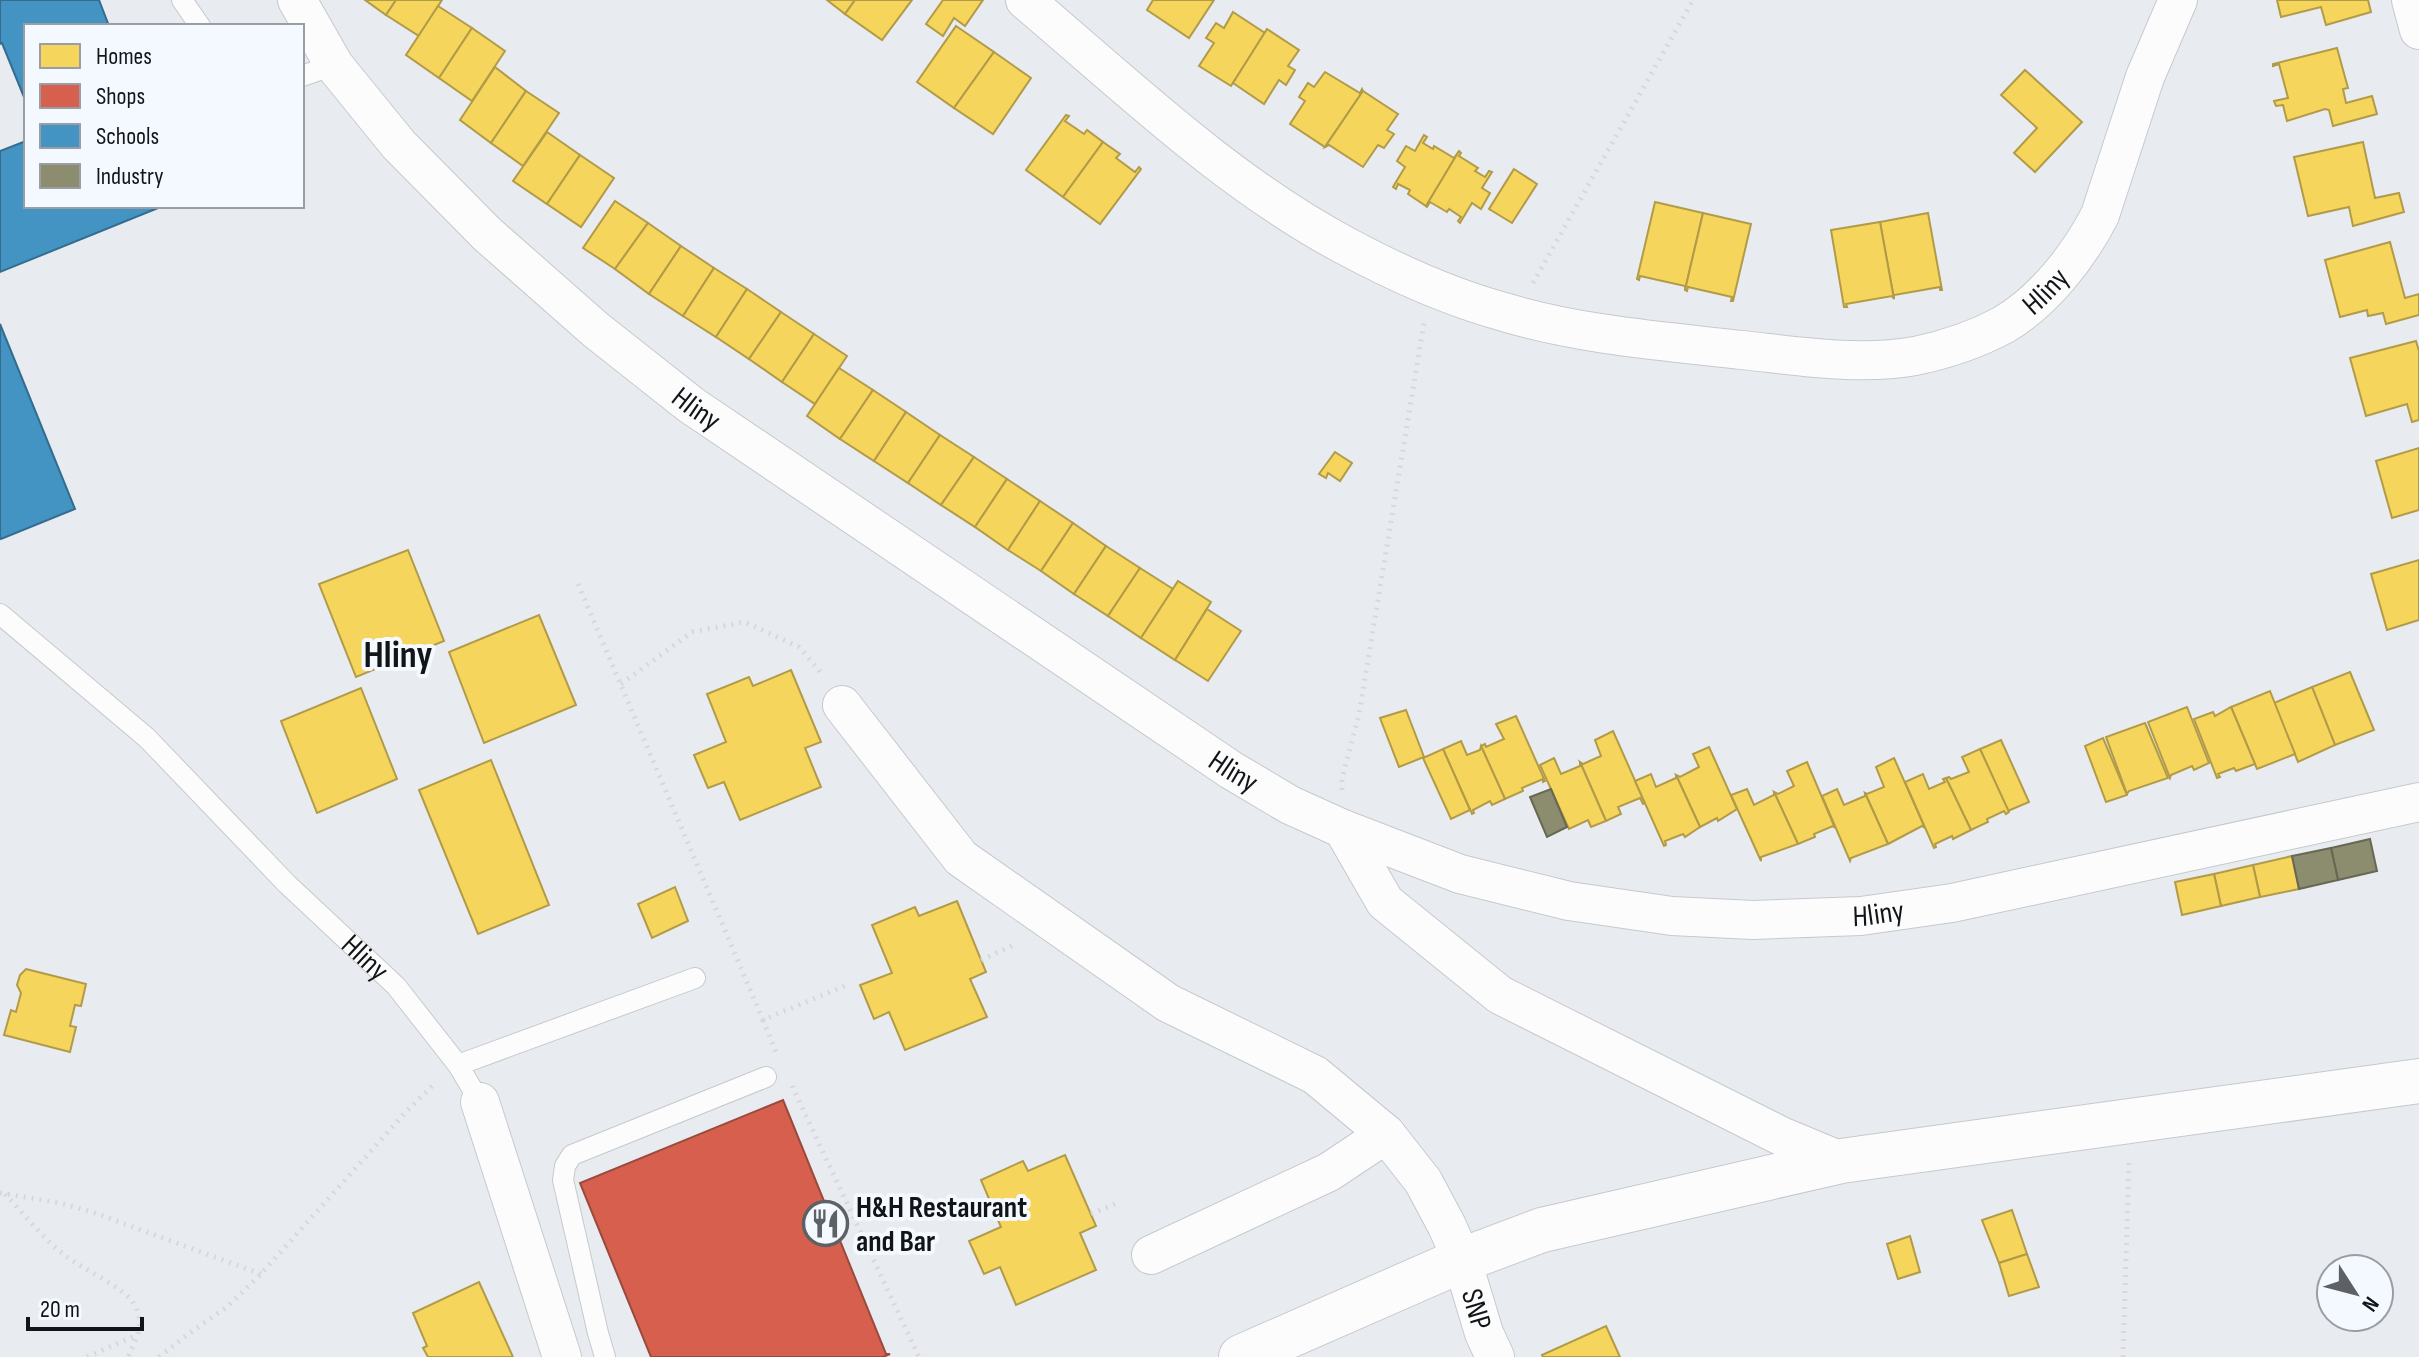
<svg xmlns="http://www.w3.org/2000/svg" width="2419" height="1357" font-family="'Sofia Sans Condensed',sans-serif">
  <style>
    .homes { fill: #f6d55c; stroke: #b29b48; stroke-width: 2 }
    .shops { fill: #d6604d; stroke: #9b4a3d; stroke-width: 2 }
    .schools { fill: #4393c3; stroke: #346d90; stroke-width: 2 }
    .industry { fill: #8c8c6e; stroke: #676854; stroke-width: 2 }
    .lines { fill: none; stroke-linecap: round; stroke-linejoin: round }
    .lane-casing { stroke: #c6c9cc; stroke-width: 22 }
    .street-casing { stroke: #c6c9cc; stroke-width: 40 }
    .secondary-casing { stroke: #c6c9cc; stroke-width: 46 }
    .path { stroke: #d8d8da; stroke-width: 5; stroke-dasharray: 2 6; stroke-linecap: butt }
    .lane { stroke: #fcfcfd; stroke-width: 20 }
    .street { stroke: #fcfcfd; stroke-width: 38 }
    .secondary { stroke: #fcfcfd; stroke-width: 44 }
    .labels { text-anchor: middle; stroke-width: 8; stroke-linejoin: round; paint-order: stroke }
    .street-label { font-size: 30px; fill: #121518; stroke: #f4f8ff }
    .poi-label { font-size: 30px; font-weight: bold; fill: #121518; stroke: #f4f8ff; text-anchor: start }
    .district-label { font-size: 38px; font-weight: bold; fill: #121518; stroke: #f4f8ff }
  </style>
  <rect width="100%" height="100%" fill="#e8ecf1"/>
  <g class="homes">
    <polygon points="365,0 396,0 386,15"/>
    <polygon points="396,0 442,0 419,36 386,15"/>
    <polygon points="827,0 855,0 845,14"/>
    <polygon points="855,0 912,0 882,40 845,14"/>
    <polygon points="943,0 983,0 965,26 954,18 943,36 926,24"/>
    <polygon points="1153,0 1214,0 1189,38 1147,10"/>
    <polygon points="2277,0 2368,0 2371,12 2326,25 2321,7 2281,17"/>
    <polygon points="438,6 472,28 439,78 406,55"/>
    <polygon points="1233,12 1265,33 1231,86 1199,66 1214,43 1206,38 1216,23 1224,28"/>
    <polygon points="956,26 994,52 954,108 917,82"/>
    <polygon points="472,28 505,51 472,101 439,78"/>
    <polygon points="1267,29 1299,50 1288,66 1295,70 1286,85 1279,80 1264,104 1233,83"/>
    <polygon points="2337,48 2348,88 2343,89 2346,103 2372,96 2377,114 2333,126 2329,110 2325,109 2287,121 2283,105 2276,106 2274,101 2288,98 2279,64 2273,66 2273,64"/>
    <polygon points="994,52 1031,78 993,134 954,108"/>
    <polygon points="495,67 526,91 491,143 460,120"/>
    <polygon points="2025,70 2082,122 2035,172 2014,153 2037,128 2001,95"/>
    <polygon points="1325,72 1360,93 1362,89 1363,91 1325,147 1290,124 1305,101 1299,97 1308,83 1314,87"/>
    <polygon points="526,91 559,113 523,166 491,143"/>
    <polygon points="1363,91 1398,114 1387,130 1394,134 1384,148 1378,145 1363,167 1329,145 1325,147"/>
    <polygon points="1066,115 1069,116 1065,121 1084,134 1087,130 1103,142 1063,197 1026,170"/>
    <polygon points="547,132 580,155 547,204 513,181"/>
    <polygon points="1424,135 1427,137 1423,143 1433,149 1434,146 1454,158 1459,151 1426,206 1408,194 1410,190 1398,184 1396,189 1393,187 1405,167 1397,161 1406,146 1415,151"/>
    <polygon points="1103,142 1120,154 1116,158 1135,172 1139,167 1141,169 1100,224 1063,197"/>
    <polygon points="2363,142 2375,198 2399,193 2404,212 2353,226 2349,207 2308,216 2294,157"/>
    <polygon points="1459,151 1461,153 1459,156 1478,168 1475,171 1485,177 1489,171 1492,172 1482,188 1490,193 1481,209 1472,203 1460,223 1458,221 1461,217 1449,209 1447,212 1430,202 1427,207 1426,206"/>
    <polygon points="580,155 614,178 581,227 547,204"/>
    <polygon points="1514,169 1537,184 1512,223 1489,209"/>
    <polygon points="615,201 648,223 615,269 583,248"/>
    <polygon points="1655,202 1703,213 1685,290 1685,286 1640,276 1639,280 1637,279"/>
    <polygon points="1703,213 1751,224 1733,301 1731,301 1732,297 1688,287 1687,291 1685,290"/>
    <polygon points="1928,213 1942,290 1940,290 1940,287 1894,295 1894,299 1880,222"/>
    <polygon points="1880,222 1894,299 1892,296 1846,304 1847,307 1844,307 1831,230"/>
    <polygon points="648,223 681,246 649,294 615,269"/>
    <polygon points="2390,242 2405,298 2419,294 2419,315 2386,324 2383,313 2368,316 2367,310 2340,317 2325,260"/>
    <polygon points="681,246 714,268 683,316 649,294"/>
    <polygon points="714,268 747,289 716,337 683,316"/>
    <polygon points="747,289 781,312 749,359 716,337"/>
    <polygon points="781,312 814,334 782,382 749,359"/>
    <polygon points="814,334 847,356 815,404 782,382"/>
    <polygon points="2416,341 2419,351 2419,420 2412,422 2407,404 2366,416 2350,358"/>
    <polygon points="839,368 873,390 840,439 807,416"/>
    <polygon points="873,390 906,412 874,461 840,439"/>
    <polygon points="906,412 940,435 908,483 874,461"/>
    <polygon points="940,435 974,457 941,505 908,483"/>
    <polygon points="2419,448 2419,510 2392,518 2376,461"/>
    <polygon points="1335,452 1352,463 1340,481 1328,473 1326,478 1319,474"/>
    <polygon points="974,457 1007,479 975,527 941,505"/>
    <polygon points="1007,479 1040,501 1008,550 975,527"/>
    <polygon points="1040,501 1073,523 1041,571 1008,550"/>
    <polygon points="1073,523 1106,546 1074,594 1041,571"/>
    <polygon points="1106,546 1140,568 1108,616 1074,594"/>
    <polygon points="408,550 444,641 356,677 319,584"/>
    <polygon points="2419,560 2419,620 2387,630 2371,574"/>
    <polygon points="1140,568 1173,589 1141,638 1108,616"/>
    <polygon points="1178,581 1211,602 1175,660 1141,638"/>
    <polygon points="1207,609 1241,631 1208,681 1175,660"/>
    <polygon points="539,615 576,705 484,743 449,652"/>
    <polygon points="791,670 821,742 805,748 821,787 740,820 724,782 708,788 694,755 726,742 707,694 749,677 753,686"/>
    <polygon points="2350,672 2374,730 2335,745 2312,687"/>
    <polygon points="2312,687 2335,745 2298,762 2274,703"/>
    <polygon points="361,688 397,779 317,813 281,721"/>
    <polygon points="2270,691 2295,754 2257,769 2231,707"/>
    <polygon points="2187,707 2209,763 2194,770 2192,766 2171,775 2170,778 2148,722"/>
    <polygon points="2231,707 2255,764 2236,771 2234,768 2218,774 2220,777 2217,778 2194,719 2213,712 2215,716"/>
    <polygon points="1406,710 1424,757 1399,767 1380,718"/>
    <polygon points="1516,716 1545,781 1543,782 1543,779 1522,788 1523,791 1505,799 1481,746 1485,744 1486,747 1504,739 1496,724"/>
    <polygon points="2145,723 2168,778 2129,791 2127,794 2106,737"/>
    <polygon points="1613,731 1645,803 1643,804 1640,798 1618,807 1621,814 1606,821 1580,762 1583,764 1601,756 1595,740"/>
    <polygon points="2103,738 2127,795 2106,802 2085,746"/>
    <polygon points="2001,740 2029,802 2008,811 1980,749"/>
    <polygon points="1461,741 1467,755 1480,750 1481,746 1505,799 1492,805 1490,801 1473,810 1474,813 1472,814 1443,749"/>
    <polygon points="1709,747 1737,809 1718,821 1717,818 1700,827 1676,775 1680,777 1699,767 1693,754"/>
    <polygon points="1443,749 1470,810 1451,819 1423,758"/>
    <polygon points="1980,749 2009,812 2006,814 2004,811 1987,819 1988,822 1971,830 1946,778 1949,777 1951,779 1969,772 1962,757"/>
    <polygon points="1554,758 1561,774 1580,766 1580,762 1606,821 1591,827 1588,820 1569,829 1540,765"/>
    <polygon points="1894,758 1925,828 1922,826 1888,844 1865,793 1867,794 1884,787 1876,767"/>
    <polygon points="491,760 549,905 478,934 419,790"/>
    <polygon points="1807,762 1835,828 1833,826 1814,834 1815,837 1798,844 1774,792 1778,794 1794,786 1787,771"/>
    <polygon points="1651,774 1656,787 1676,778 1676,775 1700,827 1685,837 1683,834 1665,841 1666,845 1664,846 1635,781"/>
    <polygon points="1923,774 1929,789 1945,782 1943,779 1946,778 1971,830 1953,839 1952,836 1935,844 1936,847 1934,848 1905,782"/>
    <polygon points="1747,789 1754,805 1774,795 1774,792 1798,844 1761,857 1761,861 1731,795"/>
    <polygon points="1837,789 1844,805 1865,796 1865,793 1888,844 1851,858 1850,861 1822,796"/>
    <polygon points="2292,856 2299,889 2260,897 2253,865"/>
    <polygon points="2253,865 2260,897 2221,906 2214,874"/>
    <polygon points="2214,874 2221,906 2182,915 2175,882"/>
    <polygon points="675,887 688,921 652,938 638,904"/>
    <polygon points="957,901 986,972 970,979 987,1017 905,1050 889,1012 874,1019 860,985 892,973 872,925 915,907 919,916"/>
    <polygon points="26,969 86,984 81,1006 75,1005 70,1026 76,1027 70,1052 4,1035 11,1010 16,1012 21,993 17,985 20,975"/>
    <polygon points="1065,1155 1096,1226 1080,1233 1096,1270 1016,1305 1000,1267 984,1274 969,1241 1001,1227 981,1180 1023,1161 1028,1171"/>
    <polygon points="2012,1210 2027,1254 1999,1263 1982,1220"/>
    <polygon points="1910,1236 1920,1272 1898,1279 1887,1244"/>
    <polygon points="2027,1254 2039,1287 2009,1296 1999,1263"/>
    <polygon points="479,1282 513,1357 428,1357 423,1348 427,1346 413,1313"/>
    <polygon points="1606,1326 1620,1357 1543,1357 1542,1355"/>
  </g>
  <polygon class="shops" points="783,1100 886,1354 890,1354 883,1357 651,1357 580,1183"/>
  <g class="schools">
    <polygon points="0,0 99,0 109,26 26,26 26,102 2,43 0,44"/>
    <polygon points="26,141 26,206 163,206 0,272 0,151"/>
    <polygon points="0,324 75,509 1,539 0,537"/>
  </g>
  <g class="industry">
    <polygon points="1551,789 1567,827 1547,837 1530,797"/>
    <polygon points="2370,839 2377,871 2338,880 2331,848"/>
    <polygon points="2331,848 2338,880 2299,889 2292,856"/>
  </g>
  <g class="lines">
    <defs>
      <g id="lane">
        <polyline points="182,0 200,26"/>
        <polyline points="302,76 334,65"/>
        <path id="s1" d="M0 614 147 738 287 884 396 986 458 1065 480 1102"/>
        <polyline points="458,1065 695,978"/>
        <polyline points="605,1357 598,1333 563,1180 565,1166 572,1155 766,1077"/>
      </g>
      <g id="street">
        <path id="s2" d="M297 0 334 65 399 145 487 234 596 330 691 405 1231 770 1290 805 1343 829 1460 874 1569 901 1672 916 1753 920 1861 916 1952 903 2419 802"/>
        <path id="s3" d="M1025 0C1127 86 1225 181 1344 245 1394 272 1449 297 1504 312 1581 335 1662 341 1742 350 1798 356 1859 366 1915 356 1944 350 1977 339 2003 325 2044 301 2079 256 2100 215L2145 77 2178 0"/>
        <polyline points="2411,0 2419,30"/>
        <path id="s4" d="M842 705 961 858 1168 1003 1315 1075 1386 1134 1423 1181 1447 1226 1462 1260 1484 1333 1495 1357"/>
        <polyline points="1343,829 1385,902 1500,995 1781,1136 1841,1161"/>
        <polyline points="480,1102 562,1357"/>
        <polyline points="1151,1255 1329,1172 1386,1134"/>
      </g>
      <polyline id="secondary" points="1241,1357 1462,1260 1542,1230 1841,1161 2419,1081"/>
    </defs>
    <use href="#lane" class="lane-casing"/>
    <use href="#street" class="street-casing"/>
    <use href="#secondary" class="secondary-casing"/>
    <g class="path">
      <polyline points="1533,283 1693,0"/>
      <polyline points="578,584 763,1020 849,984"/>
      <polyline points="621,684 692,632 745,622 799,647 823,675"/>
      <polyline points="1342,790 1342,779 1359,714 1424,323"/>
      <polyline points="981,960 1016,944"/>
      <polyline points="763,1020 776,1052"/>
      <polyline points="792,1086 919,1357"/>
      <polyline points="0,1193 60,1203 92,1212 261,1274"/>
      <path d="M5 1194C25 1215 44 1240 67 1257 82 1268 126 1289 134 1304 146 1324 136 1339 128 1357"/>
      <polyline points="1091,1214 1115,1204"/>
      <polyline points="87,1357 137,1335"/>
      <polyline points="159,1357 187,1335 228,1306 261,1274 404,1114 435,1083"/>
      <polyline points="2123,1357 2129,1162"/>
    </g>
    <use href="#lane" class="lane"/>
    <use href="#street" class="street"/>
    <use href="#secondary" class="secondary"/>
  </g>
  <defs>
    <symbol id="restaurant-ring" viewBox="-11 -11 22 22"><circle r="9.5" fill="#f4f8ff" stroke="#5d6064" stroke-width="1.5"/><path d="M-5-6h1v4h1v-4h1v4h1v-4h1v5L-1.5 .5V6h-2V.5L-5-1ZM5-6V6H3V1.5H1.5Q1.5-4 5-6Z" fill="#5d6064"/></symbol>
  </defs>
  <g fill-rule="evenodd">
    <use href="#restaurant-ring" x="800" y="1198" width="51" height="51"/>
  </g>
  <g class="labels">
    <g class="street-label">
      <text dy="10" stroke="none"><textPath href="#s3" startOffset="1140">Hliny</textPath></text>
      <text dy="10" stroke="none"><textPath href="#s2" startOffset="576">Hliny</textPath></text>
      <text dy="10" stroke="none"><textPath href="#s2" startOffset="1224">Hliny</textPath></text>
      <text dy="10" stroke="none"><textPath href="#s2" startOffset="1896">Hliny</textPath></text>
      <text dy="10" stroke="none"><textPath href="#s1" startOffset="502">Hliny</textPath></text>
      <text dy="10" stroke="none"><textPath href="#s4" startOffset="902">SNP</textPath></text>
    </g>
    <g class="poi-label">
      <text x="856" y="1217">H&amp;H Restaurant<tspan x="856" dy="34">and Bar</tspan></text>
    </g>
    <g class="district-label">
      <text x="398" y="667">Hliny</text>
    </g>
  </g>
  <rect x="24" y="24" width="280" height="184" fill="#f4f8ff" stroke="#9a9da3" stroke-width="2"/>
  <rect x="40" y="44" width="40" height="24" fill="#f6d55c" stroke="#9a9da3" stroke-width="2"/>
  <text x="96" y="64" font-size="24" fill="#121518">Homes</text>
  <rect x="40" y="84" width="40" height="24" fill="#d6604d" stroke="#9a9da3" stroke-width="2"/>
  <text x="96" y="104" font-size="24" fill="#121518">Shops</text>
  <rect x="40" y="124" width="40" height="24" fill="#4393c3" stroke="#9a9da3" stroke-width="2"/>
  <text x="96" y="144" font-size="24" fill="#121518">Schools</text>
  <rect x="40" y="164" width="40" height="24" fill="#8c8c6e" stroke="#9a9da3" stroke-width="2"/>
  <text x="96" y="184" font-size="24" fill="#121518">Industry</text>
  <g transform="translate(2355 1293) rotate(126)"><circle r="38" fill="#f4f8ff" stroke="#9a9da3" stroke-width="2"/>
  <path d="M0-6L14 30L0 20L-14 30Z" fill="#5d6064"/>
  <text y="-12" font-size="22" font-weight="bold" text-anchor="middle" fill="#121518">N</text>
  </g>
  <path d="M28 1317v12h114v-12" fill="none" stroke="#121518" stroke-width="4"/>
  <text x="40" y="1317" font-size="24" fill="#121518" stroke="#f4f8ff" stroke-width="6" paint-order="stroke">20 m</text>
</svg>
